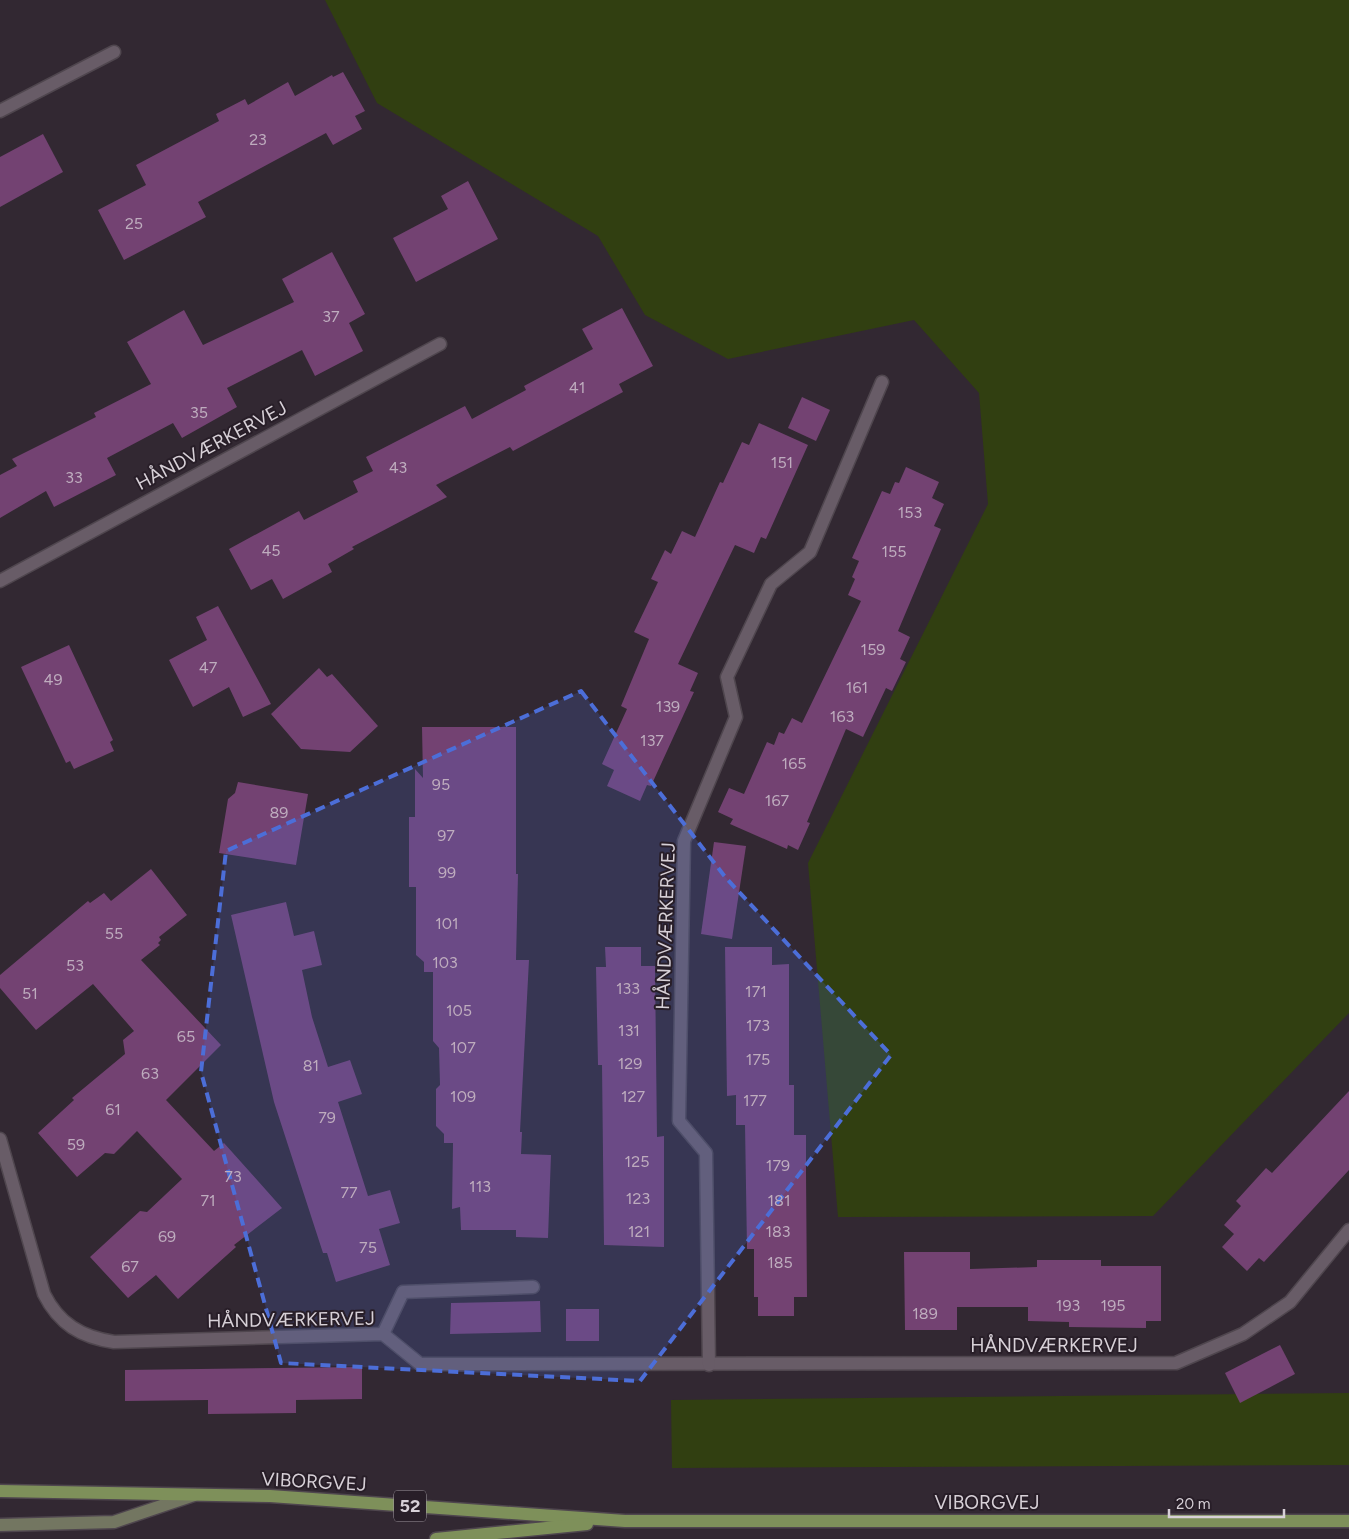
<svg xmlns="http://www.w3.org/2000/svg" width="1349" height="1539" font-family="Figtree,sans-serif">
  <style>
    .green { fill: #313f11 }
    .building { fill: #734272 }
    .lines { fill: none; stroke-linecap: round; stroke-linejoin: round }
    .lane-casing { stroke: #4f464e; stroke-width: 15 }
    .street-casing { stroke: #4f464e; stroke-width: 15 }
    .secondary-casing { stroke: #4f464e; stroke-width: 15 }
    .primary-casing { stroke: #4f464e; stroke-width: 15 }
    .lane { stroke: #685c67; stroke-width: 12 }
    .street { stroke: #685c67; stroke-width: 12 }
    .secondary { stroke: #737661; stroke-width: 12 }
    .primary { stroke: #7e905a; stroke-width: 12 }
    .marked { fill: #4c6ed8; fill-opacity: 0.2; stroke: #4c6ed8; stroke-width: 4; stroke-dasharray: 10 6; stroke-linejoin: round }
    .labels { text-anchor: middle; stroke-width: 4; stroke-linejoin: round; paint-order: stroke }
    .number-label { font-size: 16px; fill: #beacbe }
    .shield { fill: #281e28; stroke: #a29ba2; stroke-width: 1 }
    .shield-label { font-size: 18px; font-weight: bold; fill: #d7d0d7 }
    .street-label { font-size: 19px; fill: #d7d0d7; stroke: #281e28 }
  </style>
  <rect width="100%" height="100%" fill="#322832"/>
  <g class="green">
    <polygon points="325,0 1349,0 1349,1013 1153,1216 838,1217 808,863 988,504 979,393 914,320 728,359 645,315 598,236 377,103"/>
    <polygon points="1349,1393 1349,1465 672,1468 671,1400"/>
  </g>
  <g class="building">
    <polygon points="343,72 365,111 355,116 362,129 333,145 326,133 198,202 206,217 124,260 98,210 146,185 136,165 219,121 216,114 245,99 248,105 288,82 295,96 332,75 333,77"/>
    <polygon points="43,134 63,172 0,207 0,157"/>
    <polygon points="468,181 498,239 416,282 393,238 448,209 441,196"/>
    <polygon points="332,252 365,314 349,323 363,351 315,376 302,350 227,388 237,407 182,438 173,423 107,458 116,475 54,507 46,491 0,518 0,475 17,466 12,459 96,417 94,413 151,384 127,342 184,310 203,345 294,302 282,279"/>
    <polygon points="622,308 653,366 619,384 623,392 513,451 510,447 436,485 447,497 352,547 354,549 328,564 332,572 283,599 272,579 251,590 229,549 299,511 304,520 358,492 353,481 373,471 366,457 465,406 472,419 526,390 524,386 593,349 582,329"/>
    <polygon points="802,397 830,410 816,441 788,428"/>
    <polygon points="759,423 808,445 766,539 761,537 754,553 735,545 678,664 698,673 690,691 694,692 651,786 647,785 640,801 607,786 614,770 602,764 627,709 621,706 649,639 634,632 658,582 651,579 665,550 671,554 682,531 695,537 720,482 723,483 742,442 749,445"/>
    <polygon points="906,467 939,482 932,498 944,504 934,526 941,529 898,631 910,637 900,659 906,662 892,691 886,688 863,737 846,729 807,822 810,823 798,850 788,845 787,849 730,824 733,819 718,812 729,788 744,794 767,742 774,745 779,732 784,734 792,718 802,723 861,601 848,595 855,579 852,577 859,561 852,558 882,491 890,494 895,482 899,483"/>
    <polygon points="218,606 271,704 243,717 229,687 193,707 169,660 207,640 196,617"/>
    <polygon points="69,645 113,740 110,742 114,751 74,769 70,761 66,763 21,667"/>
    <polygon points="319,668 327,677 332,674 378,726 350,752 301,749 271,714"/>
    <polygon points="422,727 516,727 516,874 518,874 516,960 529,960 520,1132 522,1132 521,1154 551,1155 548,1238 516,1237 516,1230 461,1230 460,1207 452,1209 453,1143 444,1143 444,1134 436,1126 436,1089 440,1085 439,1048 433,1041 433,972 424,972 424,962 416,955 416,887 409,887 409,817 415,817 415,769 423,778"/>
    <polygon points="238,782 308,794 296,865 219,853 228,799 235,793"/>
    <polygon points="714,842 746,846 732,939 701,934"/>
    <polygon points="151,869 187,915 159,937 161,940 158,943 160,945 141,960 221,1045 166,1100 214,1151 224,1143 282,1208 234,1245 236,1247 178,1299 156,1275 128,1298 90,1257 140,1211 147,1212 182,1179 137,1131 114,1154 105,1153 77,1177 38,1133 74,1100 72,1098 125,1054 123,1040 134,1031 93,984 36,1030 0,988 0,975 88,901 90,903 104,893 111,901"/>
    <polygon points="286,902 294,936 314,931 322,965 302,970 312,1017 328,1067 350,1060 362,1094 338,1102 368,1196 390,1190 400,1223 379,1229 390,1265 336,1282 327,1253 323,1253 274,1102 231,915"/>
    <polygon points="605,947 641,947 641,966 655,966 657,1137 664,1136 664,1247 604,1245 602,1065 598,1065 596,967 606,967"/>
    <polygon points="725,947 772,947 772,965 789,964 789,1085 794,1085 794,1135 806,1135 806,1172 807,1297 794,1297 794,1316 758,1316 758,1297 754,1297 754,1249 747,1249 745,1125 736,1125 736,1095 727,1096"/>
    <polygon points="1349,1091 1349,1170 1264,1262 1259,1258 1247,1271 1222,1247 1234,1234 1224,1225 1241,1206 1236,1201 1266,1168 1272,1173"/>
    <polygon points="904,1252 970,1252 970,1269 1037,1267 1037,1260 1101,1260 1101,1266 1161,1266 1161,1321 1146,1321 1146,1328 1069,1327 1069,1322 1028,1321 1028,1307 957,1307 957,1330 905,1330"/>
    <polygon points="540,1301 541,1332 450,1334 451,1303"/>
    <rect x="566" y="1309" width="33" height="32"/>
    <polygon points="1280,1345 1295,1374 1240,1403 1225,1373"/>
    <polygon points="362,1367 362,1399 296,1400 296,1413 208,1414 208,1400 125,1401 125,1370"/>
  </g>
  <g class="lines">
    <defs>
      <polyline id="lane" points="383,1334 403,1292 533,1287"/>
      <g id="street">
        <polyline points="0,111 114,52"/>
        <polyline points="0,581 440,344"/>
        <path d="M0 1139 44 1294C59 1324 81 1337 114 1342L383 1334 420 1364 1176 1363 1243 1334 1290 1302 1349 1230"/>
        <polyline points="709,1365 706,1153 679,1121 684,841 736,717 727,677 771,584 810,552 882,382"/>
      </g>
      <polyline id="secondary" points="0,1525 114,1522 194,1495"/>
      <g id="primary">
        <polyline points="0,1491 270,1496 625,1521 1349,1521"/>
        <polyline points="436,1539 587,1524"/>
      </g>
    </defs>
    <use href="#lane" class="lane-casing"/>
    <use href="#street" class="street-casing"/>
    <use href="#secondary" class="secondary-casing"/>
    <use href="#primary" class="primary-casing"/>
    <use href="#lane" class="lane"/>
    <use href="#street" class="street"/>
    <use href="#secondary" class="secondary"/>
    <use href="#primary" class="primary"/>
  </g>
  <path class="marked" d="M581 691 726 878 891 1055 640 1381 281 1363 201 1072 226 851Z"/>
  <g class="labels">
    <g class="number-label">
      <text x="258" y="145">23</text>
      <text x="134" y="229">25</text>
      <text x="331" y="322">37</text>
      <text x="577" y="393">41</text>
      <text x="199" y="418">35</text>
      <text x="782" y="468">151</text>
      <text x="398" y="473">43</text>
      <text x="74" y="483">33</text>
      <text x="910" y="518">153</text>
      <text x="271" y="556">45</text>
      <text x="894" y="557">155</text>
      <text x="873" y="655">159</text>
      <text x="208" y="673">47</text>
      <text x="53" y="685">49</text>
      <text x="857" y="693">161</text>
      <text x="668" y="712">139</text>
      <text x="842" y="722">163</text>
      <text x="652" y="746">137</text>
      <text x="794" y="769">165</text>
      <text x="441" y="790">95</text>
      <text x="777" y="806">167</text>
      <text x="279" y="818">89</text>
      <text x="446" y="841">97</text>
      <text x="447" y="878">99</text>
      <text x="447" y="929">101</text>
      <text x="114" y="939">55</text>
      <text x="445" y="968">103</text>
      <text x="75" y="971">53</text>
      <text x="628" y="994">133</text>
      <text x="756" y="997">171</text>
      <text x="30" y="999">51</text>
      <text x="459" y="1016">105</text>
      <text x="758" y="1031">173</text>
      <text x="629" y="1036">131</text>
      <text x="186" y="1042">65</text>
      <text x="463" y="1053">107</text>
      <text x="758" y="1065">175</text>
      <text x="630" y="1069">129</text>
      <text x="311" y="1071">81</text>
      <text x="150" y="1079">63</text>
      <text x="463" y="1102">109</text>
      <text x="633" y="1102">127</text>
      <text x="755" y="1106">177</text>
      <text x="113" y="1115">61</text>
      <text x="327" y="1123">79</text>
      <text x="76" y="1150">59</text>
      <text x="637" y="1167">125</text>
      <text x="778" y="1171">179</text>
      <text x="233" y="1182">73</text>
      <text x="480" y="1192">113</text>
      <text x="349" y="1198">77</text>
      <text x="638" y="1204">123</text>
      <text x="208" y="1206">71</text>
      <text x="779" y="1206">181</text>
      <text x="639" y="1237">121</text>
      <text x="778" y="1237">183</text>
      <text x="167" y="1242">69</text>
      <text x="368" y="1253">75</text>
      <text x="780" y="1268">185</text>
      <text x="130" y="1272">67</text>
      <text x="1068" y="1311">193</text>
      <text x="1113" y="1311">195</text>
      <text x="925" y="1319">189</text>
    </g>
    <rect class="shield" x="394" y="1490.5" width="32" height="31" rx="4"/>
    <g class="shield-label">
      <text x="410" y="1512">52</text>
    </g>
    <g class="street-label">
      <text transform="translate(211 445) rotate(-28)" y="7">HÅNDVÆRKERVEJ</text>
      <text transform="translate(665 926) rotate(-88)" y="7">HÅNDVÆRKERVEJ</text>
      <text transform="translate(291 1319) rotate(-1)" y="7">HÅNDVÆRKERVEJ</text>
      <text x="1054" y="1352">HÅNDVÆRKERVEJ</text>
      <text transform="translate(314 1481) rotate(3)" y="7">VIBORGVEJ</text>
      <text x="987" y="1509">VIBORGVEJ</text>
    </g>
  </g>
  <path d="M1169 1509v8h115v-8" fill="none" stroke="#d7d0d7" stroke-width="2.5"/>
  <text x="1176" y="1509" font-size="15" fill="#d7d0d7" stroke="#281e28" stroke-width="4" paint-order="stroke">20 m</text>
</svg>
